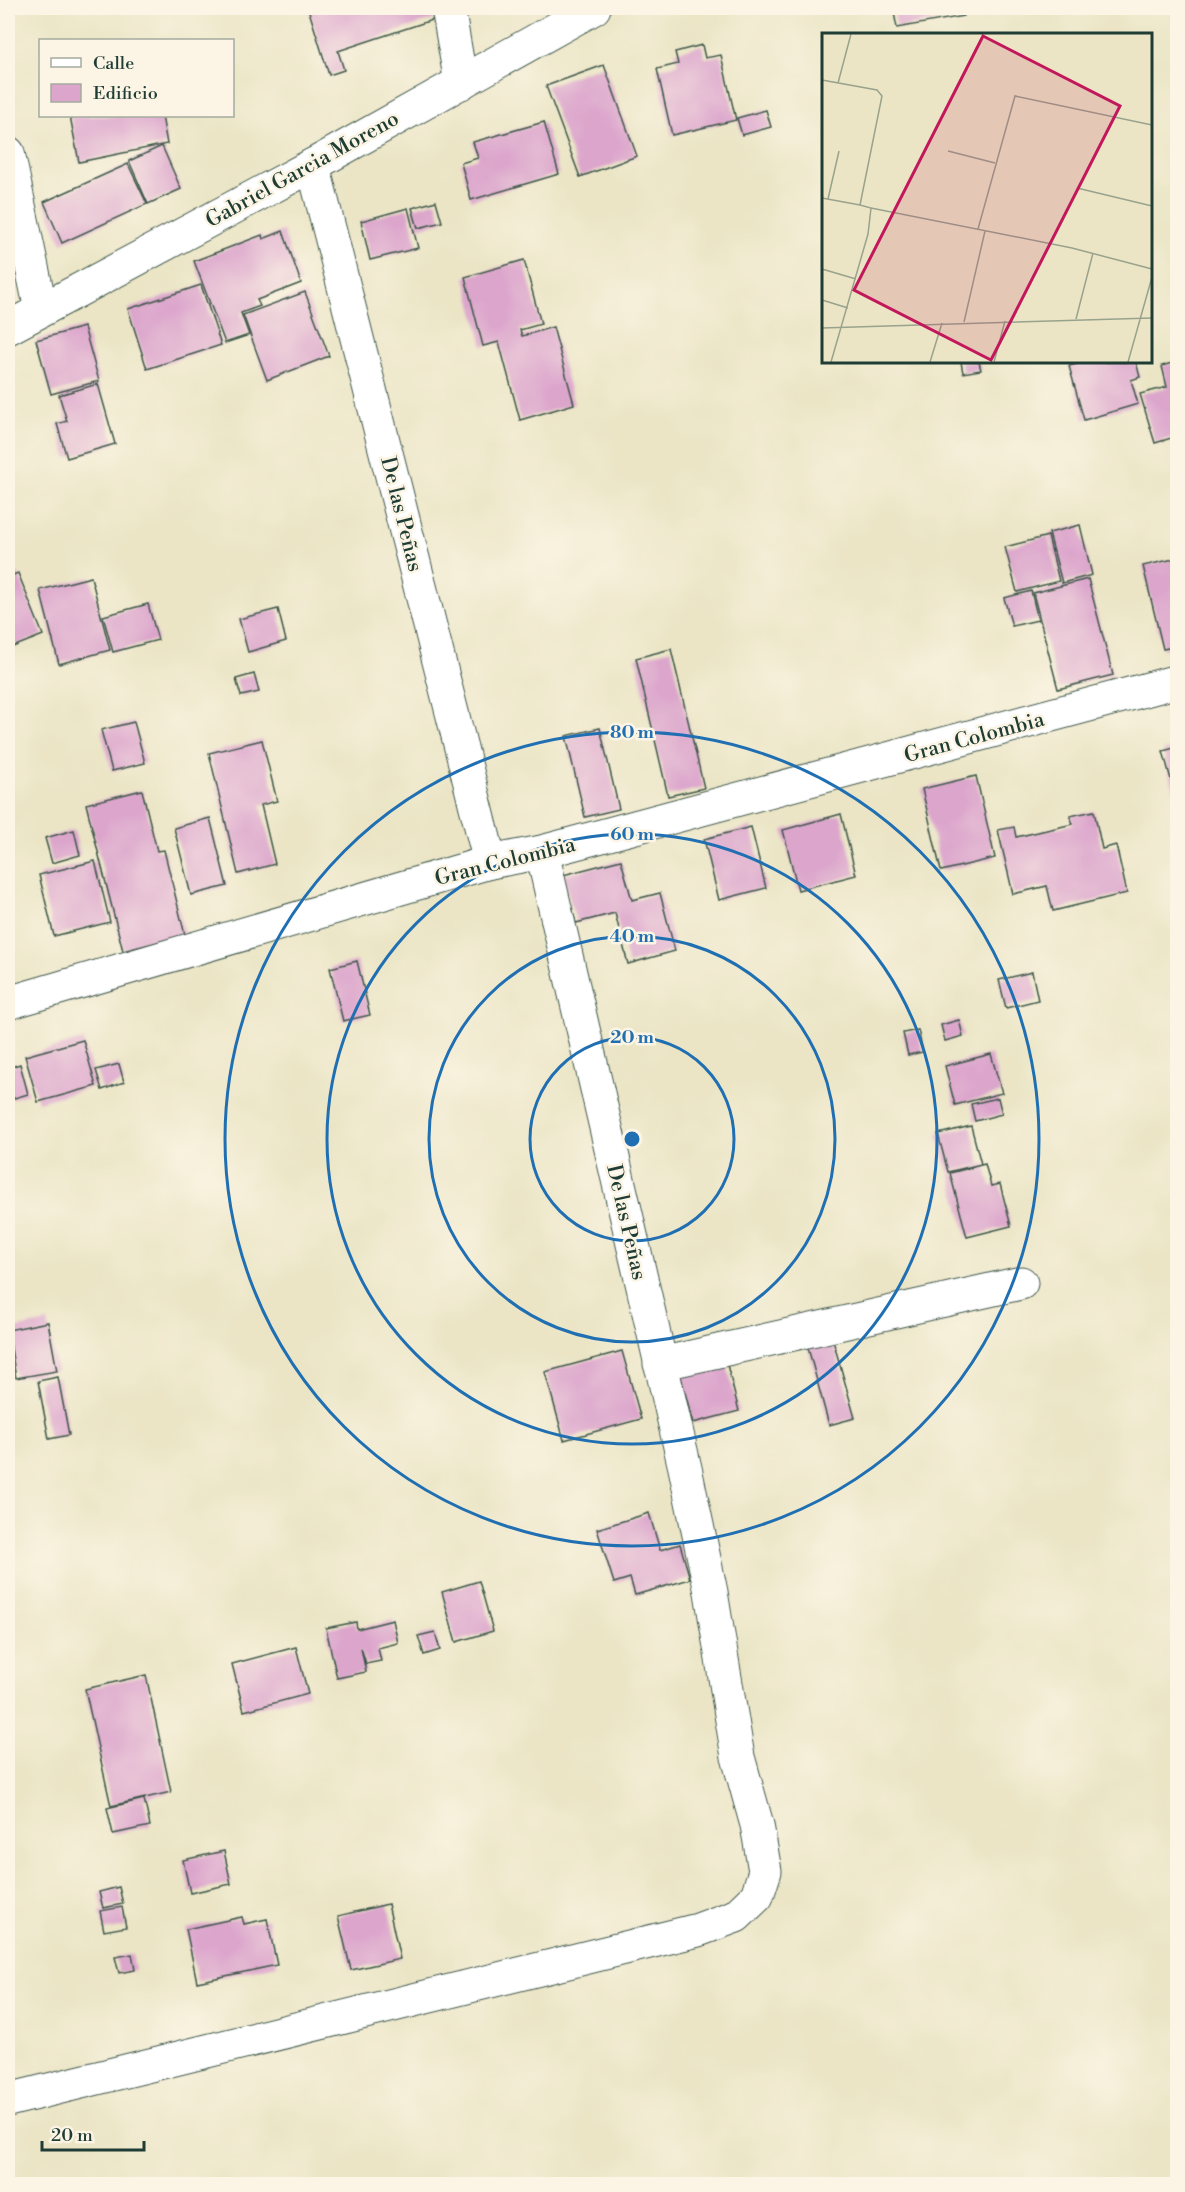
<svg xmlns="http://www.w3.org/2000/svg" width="1185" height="2192" font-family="'Libre Bodoni',serif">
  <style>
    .building { fill: #dca5cc }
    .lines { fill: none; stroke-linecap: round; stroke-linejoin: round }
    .minor-casing { stroke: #3e564a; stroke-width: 35 }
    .minor { stroke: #fff; stroke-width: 33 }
    .ring { fill: none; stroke: #1f6fb2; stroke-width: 3 }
    .labels { text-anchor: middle; stroke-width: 5; stroke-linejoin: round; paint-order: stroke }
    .street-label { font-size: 21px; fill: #1f3d34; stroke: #fcf5e5 }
    .inset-road { fill: none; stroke: #99a28c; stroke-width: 1.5 }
    .view { fill: #c2185b; fill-opacity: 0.15; stroke: #c2185b; stroke-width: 3 }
    .inset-edge { fill: none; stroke: #1f3d34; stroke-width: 3 }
    .centre { fill: #1f6fb2; stroke: #fcf5e5; stroke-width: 3 }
    .ring-label { font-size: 18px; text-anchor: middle; font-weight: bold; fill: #1f6fb2; stroke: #fcf5e5; stroke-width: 5; stroke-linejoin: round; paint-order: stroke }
  </style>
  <rect width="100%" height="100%" fill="#fcf5e5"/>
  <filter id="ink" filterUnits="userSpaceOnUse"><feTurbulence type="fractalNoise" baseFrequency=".0167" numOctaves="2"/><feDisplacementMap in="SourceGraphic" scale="12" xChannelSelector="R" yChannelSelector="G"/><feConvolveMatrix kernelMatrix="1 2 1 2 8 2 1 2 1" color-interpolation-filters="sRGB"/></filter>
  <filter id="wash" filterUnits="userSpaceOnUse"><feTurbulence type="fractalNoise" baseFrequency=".008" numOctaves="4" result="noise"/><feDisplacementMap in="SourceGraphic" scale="24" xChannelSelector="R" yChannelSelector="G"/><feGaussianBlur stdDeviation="1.35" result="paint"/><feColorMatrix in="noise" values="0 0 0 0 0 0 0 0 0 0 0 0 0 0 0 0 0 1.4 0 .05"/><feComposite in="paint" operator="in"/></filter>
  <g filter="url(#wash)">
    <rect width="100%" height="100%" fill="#ebe5c6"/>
    <g id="blocks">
      <g class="building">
        <polygon points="308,8 432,8 435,19 338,51 344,70 329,75"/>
        <polygon points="893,8 963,8 964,16 897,28"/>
        <polygon points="702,45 705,58 721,55 736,120 672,135 657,69 678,64 675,52"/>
        <polygon points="604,65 637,156 580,177 546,86"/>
        <polygon points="766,110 771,127 742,135 737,118"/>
        <polygon points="70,116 162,116 167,144 79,162"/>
        <polygon points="544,122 559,174 471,200 461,163 478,158 473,142"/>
        <polygon points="162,146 181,189 148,204 129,161"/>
        <polygon points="128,164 147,204 62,243 44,202"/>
        <polygon points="436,201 442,222 418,228 412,208"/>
        <polygon points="408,208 418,248 370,260 361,221"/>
        <polygon points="283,231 301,283 257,300 260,306 241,313 249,335 225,343 194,261 262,235 263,239"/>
        <polygon points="524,260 541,324 520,330 522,336 553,327 574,404 520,420 499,342 483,346 465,277"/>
        <polygon points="201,285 221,345 147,369 128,309"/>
        <polygon points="305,292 329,356 267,380 243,315"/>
        <polygon points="84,327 99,381 51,394 36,340"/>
        <polygon points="1178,361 1178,436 1155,443 1140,394 1167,387 1162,366"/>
        <polygon points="961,362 979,362 981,370 963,373"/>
        <polygon points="1084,362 1136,362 1140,377 1131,380 1138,404 1084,420 1069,366"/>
        <polygon points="98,384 115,444 67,458 57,424 67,421 59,395"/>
        <polygon points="1080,525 1092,575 1062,583 1049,533"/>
        <polygon points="1048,536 1059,581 1017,592 1005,547"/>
        <polygon points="1178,558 1178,646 1163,649 1143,566"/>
        <polygon points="18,573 43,635 8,649 8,577"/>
        <polygon points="91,577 110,650 59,664 40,590"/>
        <polygon points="1088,579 1113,675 1058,689 1033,593"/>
        <polygon points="1031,591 1038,620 1012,626 1004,598"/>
        <polygon points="148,604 158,640 113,652 103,616"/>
        <polygon points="278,609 286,641 248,652 239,619"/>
        <polygon points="671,649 704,788 668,796 636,658"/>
        <polygon points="254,674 259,692 241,696 236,679"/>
        <polygon points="134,722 145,763 112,771 101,730"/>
        <polygon points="600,728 619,809 585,817 566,736"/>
        <polygon points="262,740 277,801 261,805 275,864 238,874 209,753"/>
        <polygon points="1178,747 1178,801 1177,801 1163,751"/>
        <polygon points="976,776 995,858 941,871 922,789"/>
        <polygon points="142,790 157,851 164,850 185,935 123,951 86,804"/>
        <polygon points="1094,811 1102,849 1116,845 1127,893 1053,911 1047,886 1013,894 998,830 1014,827 1016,837 1073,824 1070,816"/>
        <polygon points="841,814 856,875 798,890 783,830"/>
        <polygon points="210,818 227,886 191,895 174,828"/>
        <polygon points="751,827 766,888 719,900 704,839"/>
        <polygon points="74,830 80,855 52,863 45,838"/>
        <polygon points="621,860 632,900 660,893 675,951 628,964 615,913 576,923 563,875"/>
        <polygon points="95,861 110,922 54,936 39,875"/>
        <polygon points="357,961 370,1015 343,1021 330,968"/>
        <polygon points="1032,972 1038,1000 1006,1008 999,980"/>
        <polygon points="959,1020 963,1036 945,1041 941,1025"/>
        <polygon points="918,1030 923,1052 908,1055 903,1033"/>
        <polygon points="83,1040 96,1086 38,1102 25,1056"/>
        <polygon points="991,1054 1002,1093 955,1105 945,1066"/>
        <polygon points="20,1064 28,1094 8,1100 8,1068"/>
        <polygon points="119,1064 124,1082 102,1090 96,1070"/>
        <polygon points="998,1098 1002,1114 975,1121 971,1104"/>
        <polygon points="971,1126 981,1164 948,1172 938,1134"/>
        <polygon points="985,1164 991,1186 1000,1184 1011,1226 967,1237 950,1173"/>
        <polygon points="48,1322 57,1371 16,1378 8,1330"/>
        <polygon points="832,1337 855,1418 829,1425 807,1344"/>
        <polygon points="622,1351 641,1419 564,1440 545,1372"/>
        <polygon points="725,1357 739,1411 693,1423 679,1369"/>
        <polygon points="58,1377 69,1435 49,1439 38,1381"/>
        <polygon points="649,1513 660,1550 680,1544 690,1579 635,1595 630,1578 614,1583 597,1529"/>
        <polygon points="479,1581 493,1631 456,1642 442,1592"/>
        <polygon points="393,1620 398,1643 378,1648 381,1661 366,1664 361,1648 366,1672 337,1678 326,1628 356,1622 357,1629"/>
        <polygon points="435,1632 440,1650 424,1655 418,1636"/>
        <polygon points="296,1647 308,1694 244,1711 232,1664"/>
        <polygon points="146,1675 171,1792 111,1806 85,1689"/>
        <polygon points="144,1799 150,1826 113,1834 107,1808"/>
        <polygon points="224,1851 231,1884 190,1893 183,1860"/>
        <polygon points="119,1887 123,1904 103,1908 99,1892"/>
        <polygon points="388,1904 400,1959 351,1970 338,1916"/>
        <polygon points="122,1907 126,1927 104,1931 100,1911"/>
        <polygon points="242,1917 244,1924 267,1919 277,1965 197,1982 186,1929"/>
        <polygon points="132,1954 135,1970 119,1973 115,1957"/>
      </g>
    </g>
  </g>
  <g filter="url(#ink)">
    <use href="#blocks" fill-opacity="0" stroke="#3e564a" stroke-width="1.5"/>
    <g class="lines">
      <defs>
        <g id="minor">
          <polyline points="448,8 461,83"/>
          <polyline points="8,153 41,310"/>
          <polyline points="313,165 490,862"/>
          <polyline points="8,328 313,165 594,8"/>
          <polyline points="8,1003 490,862 542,852 1178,681"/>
          <polyline points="660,1364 1021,1283"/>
          <polyline points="8,2100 698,1930 736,1916 757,1896 765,1871 757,1825 738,1757 711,1592 685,1468 542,852"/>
        </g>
      </defs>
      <use href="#minor" class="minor-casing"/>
      <use href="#minor" class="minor"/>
    </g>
  </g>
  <g class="ring">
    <circle cx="632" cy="1139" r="102"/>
    <circle cx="632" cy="1139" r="203"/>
    <circle cx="632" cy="1139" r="305"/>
    <circle cx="632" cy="1139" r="407"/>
  </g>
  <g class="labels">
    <g class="street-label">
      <text transform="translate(302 169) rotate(-29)" y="7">Gabriel Garcia Moreno</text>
      <text transform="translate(402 514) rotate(76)" y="7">De las Peñas</text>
      <text transform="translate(974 737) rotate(-15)" y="7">Gran Colombia</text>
      <text transform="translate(505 861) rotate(-14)" y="7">Gran Colombia</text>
      <text transform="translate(627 1222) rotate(77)" y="7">De las Peñas</text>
    </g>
  </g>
  <g transform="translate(822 33)">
    <rect width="330" height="330" fill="#ebe5c6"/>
    <path class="inset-road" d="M0 47 55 57 60 63 38 172 49 175 46 201 9 329M16 50 29 1M126 118 173 130M255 155 330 173M0 165 38 172M6 166 17 118M49 175 250 215 330 236M156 196 193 63 330 92M0 236 34 246M0 267 26 275M254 286 271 220M142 289 163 198M0 295 330 285M108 329 120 290M172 329 183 288M306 329 330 244"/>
    <path class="view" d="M161 3 298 73 169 327 32 257Z"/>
    <rect width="330" height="330" class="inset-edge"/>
  </g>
  <circle cx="632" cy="1139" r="9" class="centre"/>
  <g class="ring-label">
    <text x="632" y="738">80 m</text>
    <text x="632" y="840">60 m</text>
    <text x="632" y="942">40 m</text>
    <text x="632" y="1043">20 m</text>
  </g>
  <rect width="1185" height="2192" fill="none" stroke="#fcf5e5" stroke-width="30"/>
  <rect x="39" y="39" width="195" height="78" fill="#fcf5e5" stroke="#a4ab9e" stroke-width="1.5"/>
  <rect x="51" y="58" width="30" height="9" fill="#ffffff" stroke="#a4ab9e" stroke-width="1.5"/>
  <text x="93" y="69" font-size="18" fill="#1f3d34">Calle</text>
  <rect x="51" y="84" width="30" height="18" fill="#dca5cc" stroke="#a4ab9e" stroke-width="1.5"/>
  <text x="93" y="99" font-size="18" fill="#1f3d34">Edificio</text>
  <path d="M42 2141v9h102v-9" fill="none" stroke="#1f3d34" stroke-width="3"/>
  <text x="51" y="2141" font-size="18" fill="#1f3d34" stroke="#fcf5e5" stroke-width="4.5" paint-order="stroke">20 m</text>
</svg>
